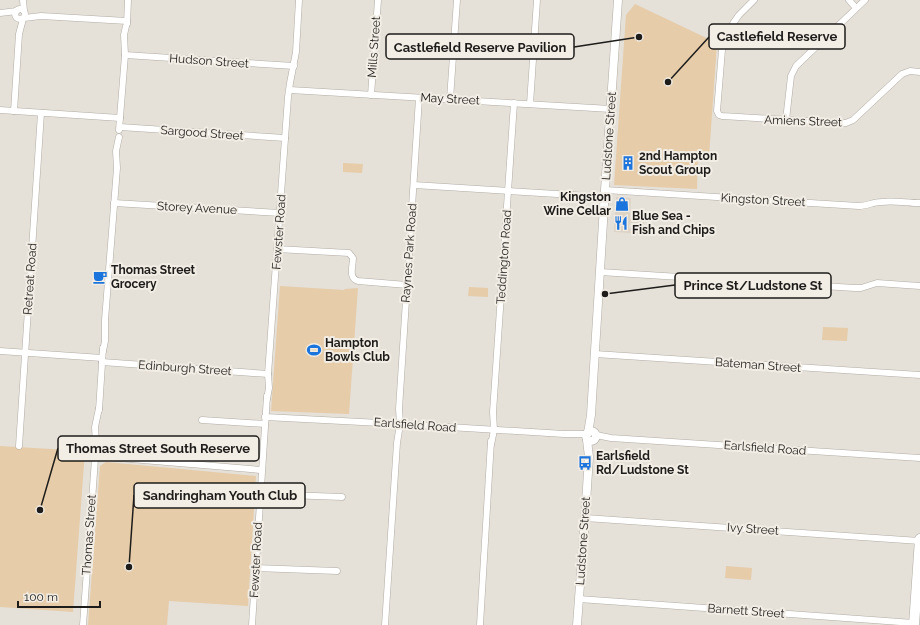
<svg xmlns="http://www.w3.org/2000/svg" width="920" height="625" font-family="Raleway,sans-serif">
  <style>
    .built { fill: #ded4c6 }
    .green { fill: #e6cca9 }
    .lines { fill: none; stroke-linecap: round; stroke-linejoin: round }
    .minor-casing { stroke: #b1aca5; stroke-width: 7 }
    .tertiary-casing { stroke: #b1aca5; stroke-width: 9 }
    .primary-casing { stroke: #b1aca5; stroke-width: 11 }
    .minor { stroke: #fff; stroke-width: 6 }
    .tertiary { stroke: #fff; stroke-width: 8 }
    .primary { stroke: #fff; stroke-width: 10 }
    .labels { text-anchor: middle; stroke-width: 4; stroke-linejoin: round; paint-order: stroke }
    .street-label { font-size: 12px; fill: #1e1c1a; stroke: #f2ede5 }
    .poi-label { font-size: 12px; font-weight: bold; fill: #1e1c1a; stroke: #f2ede5; text-anchor: start }
    .leader { fill: none; stroke: #1e1c1a; stroke-width: 1.5 }
    .callout-dot { fill: #1e1c1a; stroke: #f2ede5; stroke-width: 1.5 }
    .callout { fill: #f2ede5; stroke: #1e1c1a; stroke-width: 1.5 }
    .callout-label { font-size: 13px; text-anchor: middle; font-weight: bold; fill: #1e1c1a }
  </style>
  <rect width="100%" height="100%" fill="#e5e0d8"/>
  <polygon class="built" points="616,197 631,198 630,218 644,219 644,224 630,223 629,228 643,229 643,234 614,232"/>
  <g class="green">
    <polygon points="635,4 717,43 709,157 698,156 697,189 614,185 626,15"/>
    <polygon points="343,163 363,164 362,173 343,172"/>
    <polygon points="280,286 344,290 345,289 358,288 349,414 271,411"/>
    <polygon points="469,287 488,288 488,297 468,296"/>
    <polygon points="823,327 848,328 847,341 822,340"/>
    <polygon points="0,446 85,451 73,612 0,607"/>
    <polygon points="106,462 256,476 248,606 169,601 167,625 88,625 100,466"/>
    <polygon points="726,566 752,568 751,580 725,578"/>
  </g>
  <g class="lines">
    <defs>
      <g id="minor">
        <polyline points="23,0 24,11"/>
        <polyline points="754,0 739,15 734,22 725,39 722,50 717,111 719,115 722,116 840,123 846,123 853,120 902,74 910,71 920,72"/>
        <polyline points="849,0 856,8"/>
        <circle cx="20" cy="14" r="5"/>
        <polyline points="0,13 17,11"/>
        <polyline points="24,18 41,16 127,21"/>
        <polyline points="127,24 128,0"/>
        <polyline points="125,55 294,66"/>
        <polyline points="290,90 611,109"/>
        <polyline points="371,95 378,0"/>
        <polyline points="450,99 457,0"/>
        <polyline points="530,104 537,0"/>
        <polyline points="0,110 120,118"/>
        <polyline points="14,111 19,34 23,19"/>
        <polyline points="786,120 791,76 796,66 865,0"/>
        <polyline points="120,127 285,138"/>
        <polyline points="119,130 125,55 124,35 126,26"/>
        <polyline points="414,185 605,197"/>
        <path d="M605 190 859 206C867 206 873 202 881 202 894 200 907 203 920 203"/>
        <polyline points="114,203 280,213"/>
        <path d="M277 249 349 253 353 258C353 266 348 278 358 281L407 285"/>
        <polyline points="600,272 855,288 861,288 877,283 920,286"/>
        <polyline points="0,351 102,358"/>
        <polyline points="103,351 105,341 105,320 117,168 116,151 119,137"/>
        <polyline points="595,354 920,375"/>
        <polyline points="102,362 268,374"/>
        <polyline points="267,399 269,388 268,374 288,97 290,83 296,52 299,0"/>
        <polyline points="99,410 103,348"/>
        <polyline points="265,417 400,424 564,434 586,434"/>
        <polyline points="202,420 265,424"/>
        <polyline points="596,435 611,438 920,458"/>
        <polyline points="491,445 494,430 493,412 514,103"/>
        <polyline points="19,446 41,113"/>
        <polyline points="95,456 261,470"/>
        <polyline points="260,494 342,497"/>
        <polyline points="585,518 920,541"/>
        <polyline points="255,568 337,571"/>
        <polyline points="579,599 914,623"/>
        <polyline points="83,625 96,445 95,427 99,408"/>
        <polyline points="252,625 267,396"/>
        <polyline points="385,625 397,443 400,424 399,409 419,98"/>
        <polyline points="480,625 491,441"/>
      </g>
      <g id="tertiary">
        <circle cx="591" cy="436" r="5"/>
        <polyline points="588,433 591,415 605,190 618,0"/>
        <polyline points="577,625 585,518 589,457 587,440"/>
      </g>
      <polyline id="primary" points="914,625 920,539"/>
    </defs>
    <use href="#minor" class="minor-casing"/>
    <use href="#tertiary" class="tertiary-casing"/>
    <use href="#primary" class="primary-casing"/>
    <use href="#minor" class="minor"/>
    <use href="#tertiary" class="tertiary"/>
    <use href="#primary" class="primary"/>
  </g>
  <defs>
    <symbol id="building-bare" viewBox="-9 -9 18 18"><path d="M-4-6H4V6H1V3H-1V6H-4ZM-2.5-4.3h1.7v1.8h-1.7ZM.8-4.3h1.7v1.8H.8ZM-2.5-1h1.7V.8h-1.7ZM.8-1h1.7V.8H.8Z" fill="#1c74dd" stroke="#f2ede5" stroke-width="2.5" paint-order="stroke"/></symbol>
    <symbol id="shop-bare" viewBox="-9 -9 18 18"><path d="M-5-2.5h2.3a2.7 3.5 0 0 1 5.4 0H5L5.5 6h-11ZM-1.5-2.5h3a1.5 2.3 0 0 0-3 0Z" fill="#1c74dd" stroke="#f2ede5" stroke-width="2.5" paint-order="stroke"/></symbol>
    <symbol id="restaurant-bare" viewBox="-9 -9 18 18"><path d="M-5-6h1v4h1v-4h1v4h1v-4h1v5L-1.5 .5V6h-2V.5L-5-1ZM5-6V6H3V1.5H1.5Q1.5-4 5-6Z" fill="#1c74dd" stroke="#f2ede5" stroke-width="2.5" paint-order="stroke"/></symbol>
    <symbol id="cafe-bare" viewBox="-9 -9 18 18"><path d="M-5.5-4.5H6V0H3Q3 3.5 0 3.5H-2.5Q-5.5 3.5-5.5 0ZM3-3.2v2h1.7v-2ZM-6 4.5H4V6H-6Z" fill="#1c74dd" stroke="#f2ede5" stroke-width="2.5" paint-order="stroke"/></symbol>
    <symbol id="stadium-bare" viewBox="-9 -9 18 18"><path d="M0-5a6.5 5 0 1 0 0 10a6.5 5 0 1 0 0-10ZM-3.5-1.8h7v3.6h-7Z" fill="#1c74dd" stroke="#f2ede5" stroke-width="2.5" paint-order="stroke"/></symbol>
    <symbol id="bus-bare" viewBox="-9 -9 18 18"><path d="M-5-6H5V4H4V6H2V4H-2V6H-4V4H-5ZM-3.5-4V0h7V-4ZM-3.5 1.2v1.5H-2V1.2ZM2 1.2v1.5H3.5V1.2Z" fill="#1c74dd" stroke="#f2ede5" stroke-width="2.5" paint-order="stroke"/></symbol>
  </defs>
  <g fill-rule="evenodd">
    <use href="#building-bare" x="618" y="153" width="20" height="20"/>
    <use href="#shop-bare" x="612" y="194" width="20" height="20"/>
    <use href="#restaurant-bare" x="611" y="213" width="20" height="20"/>
    <use href="#cafe-bare" x="90" y="267" width="20" height="20"/>
    <use href="#stadium-bare" x="304" y="340" width="20" height="20"/>
    <use href="#bus-bare" x="575" y="453" width="20" height="20"/>
  </g>
  <g class="labels">
    <g class="street-label">
      <text transform="translate(374 47) rotate(-86)" y="4">Mills Street</text>
      <text transform="translate(209 61) rotate(4)" y="4">Hudson Street</text>
      <text transform="translate(450 99) rotate(3)" y="4">May Street</text>
      <text transform="translate(803 121) rotate(2)" y="4">Amiens Street</text>
      <text transform="translate(202 133) rotate(4)" y="4">Sargood Street</text>
      <text transform="translate(609 136) rotate(-86)" y="4">Ludstone Street</text>
      <text transform="translate(763 200) rotate(3)" y="4">Kingston Street</text>
      <text transform="translate(197 208) rotate(3)" y="4">Storey Avenue</text>
      <text transform="translate(279 232) rotate(-86)" y="4">Fewster Road</text>
      <text transform="translate(409 253) rotate(-86)" y="4">Raynes Park Road</text>
      <text transform="translate(504 257) rotate(-86)" y="4">Teddington Road</text>
      <text transform="translate(30 279) rotate(-86)" y="4">Retreat Road</text>
      <text transform="translate(758 365) rotate(4)" y="4">Bateman Street</text>
      <text transform="translate(185 368) rotate(4)" y="4">Edinburgh Street</text>
      <text transform="translate(415 425) rotate(4)" y="4">Earlsfield Road</text>
      <text transform="translate(765 448) rotate(4)" y="4">Earlsfield Road</text>
      <text transform="translate(753 529) rotate(4)" y="4">Ivy Street</text>
      <text transform="translate(89 535) rotate(-86)" y="4">Thomas Street</text>
      <text transform="translate(583 541) rotate(-86)" y="4">Ludstone Street</text>
      <text transform="translate(256 560) rotate(-87)" y="4">Fewster Road</text>
      <text transform="translate(746 611) rotate(4)" y="4">Barnett Street</text>
    </g>
    <g class="poi-label">
      <text x="639" y="160">2nd Hampton<tspan x="639" dy="14">Scout Group</tspan></text>
      <text x="611" y="201" text-anchor="end">Kingston<tspan x="611" dy="14">Wine Cellar</tspan></text>
      <text x="632" y="220">Blue Sea -<tspan x="632" dy="14">Fish and Chips</tspan></text>
      <text x="111" y="274">Thomas Street<tspan x="111" dy="14">Grocery</tspan></text>
      <text x="325" y="347">Hampton<tspan x="325" dy="14">Bowls Club</tspan></text>
      <text x="596" y="460">Earlsfield<tspan x="596" dy="14">Rd/Ludstone St</tspan></text>
    </g>
  </g>
  <path class="leader" d="M668 82L709 37M639 37L574 47M605 294L675 285M40 510L58 448M129 567L134 495"/>
  <g class="callout-dot">
    <circle cx="668" cy="82" r="4"/>
    <circle cx="639" cy="37" r="4"/>
    <circle cx="605" cy="294" r="4"/>
    <circle cx="40" cy="510" r="4"/>
    <circle cx="129" cy="567" r="4"/>
  </g>
  <g class="callout">
    <rect x="709" y="24" width="136" height="25" rx="4"/>
    <rect x="386" y="34" width="188" height="25" rx="4"/>
    <rect x="675" y="273" width="156" height="25" rx="4"/>
    <rect x="58" y="436" width="201" height="25" rx="4"/>
    <rect x="134" y="483" width="171" height="25" rx="4"/>
  </g>
  <g class="callout-label">
    <text x="777" y="41">Castlefield Reserve</text>
    <text x="480" y="52">Castlefield Reserve Pavilion</text>
    <text x="753" y="290">Prince St/Ludstone St</text>
    <text x="158" y="453">Thomas Street South Reserve</text>
    <text x="220" y="500">Sandringham Youth Club</text>
  </g>
  <path d="M18 601v6h82v-6" fill="none" stroke="#1e1c1a" stroke-width="2"/>
  <text x="24" y="601" font-size="12" fill="#1e1c1a" stroke="#f2ede5" stroke-width="3" paint-order="stroke">100 m</text>
</svg>
